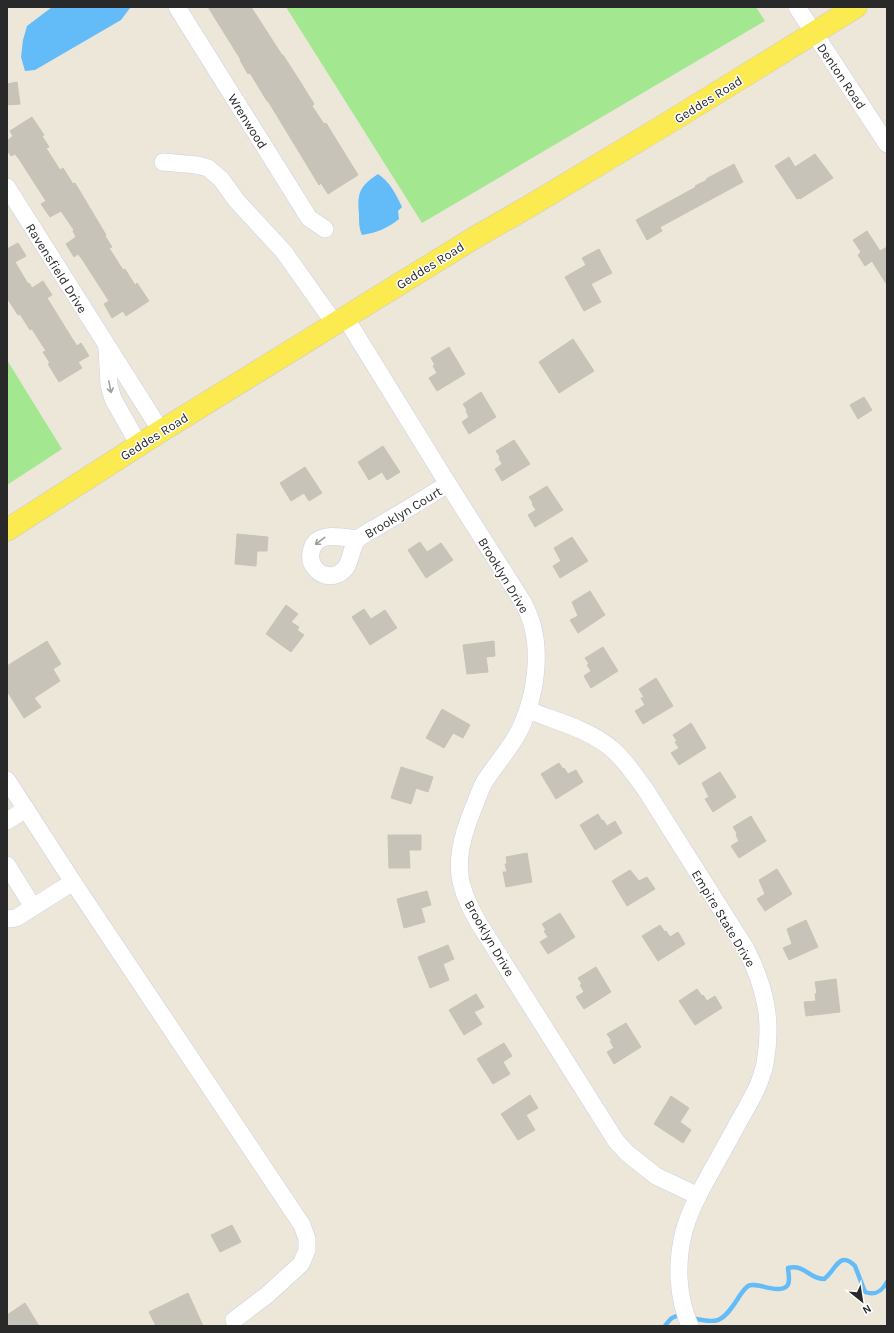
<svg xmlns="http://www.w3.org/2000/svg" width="894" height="1333" font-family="Karla,sans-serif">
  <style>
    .green { fill: #a3e891 }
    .water { fill: #63bcf7 }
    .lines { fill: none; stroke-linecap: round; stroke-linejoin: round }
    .stream { stroke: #63bcf7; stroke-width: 4.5 }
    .building { fill: #c7c3b9; stroke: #c8c3b3 }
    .minor-casing { stroke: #cecfe3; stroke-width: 18 }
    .major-casing { stroke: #ccc; stroke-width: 23 }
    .minor { stroke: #fff; stroke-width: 17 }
    .major { stroke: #fbea50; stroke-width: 22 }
    .oneway { stroke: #9f9f9f }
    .labels { text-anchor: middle; stroke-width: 3; stroke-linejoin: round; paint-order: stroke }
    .street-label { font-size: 13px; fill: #292929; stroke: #fff }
  </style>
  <rect width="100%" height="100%" fill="#ece7d9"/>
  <g class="green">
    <polygon points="286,7 756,7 765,21 422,223"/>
    <polygon points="7,360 62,449 7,485"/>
  </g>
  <g class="water">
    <polygon points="52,7 129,7 130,8 121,20 35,70 25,71 21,57 23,40 27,26"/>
    <path d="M378 174C390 182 396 194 402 207L398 211 399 219C388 228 376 233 362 235 359 228 359 222 359 214 357 192 360 186 378 174Z"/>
  </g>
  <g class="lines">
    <g class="stream">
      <path d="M691 1318C718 1323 721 1324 737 1300 740 1295 743 1290 748 1286 756 1281 778 1295 787 1286 791 1282 788 1272 788 1268 806 1264 808 1279 824 1279 835 1272 839 1249 855 1266L865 1292C876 1296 882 1291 887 1282"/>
      <path d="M665 1326C670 1319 673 1315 682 1316"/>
    </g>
  </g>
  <g class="building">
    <polygon points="208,7 251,7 282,55 283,55 301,83 314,104 312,106 324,124 326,123 358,175 328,194 321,183 319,185 268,101 267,101 250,73 248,74 240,60 241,60"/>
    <polygon points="17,82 20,104 7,105 7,84"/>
    <polygon points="32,117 44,135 42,136 49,147 46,148 60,170 63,168 73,184 75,183 106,235 105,236 112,247 109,248 123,270 125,269 135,285 137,283 149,301 126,316 123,311 112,318 104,304 109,301 82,259 78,254 74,257 66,244 76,237 73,231 74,230 61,211 50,217 41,204 46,201 19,159 15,154 11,156 7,150 7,141 13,136 10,131"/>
    <polygon points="815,154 833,178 800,199 800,198 797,199 775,166 789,157 795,167"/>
    <polygon points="734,164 743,182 660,227 662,231 647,240 636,220 696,187 695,186 707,180 706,179"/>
    <polygon points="867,231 880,251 887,247 887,285 872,261 865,266 858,255 861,252 853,240"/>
    <polygon points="18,243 26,256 15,262 28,284 29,283 32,288 43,281 52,295 47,298 73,340 77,346 81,343 89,356 78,362 82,368 59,382 48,364 50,363 43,352 46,351 32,329 30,330 20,314 18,315 7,298 7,249"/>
    <polygon points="599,249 612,273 591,284 601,302 584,311 565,277 586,265 582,258"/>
    <polygon points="573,339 594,371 559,393 539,362"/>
    <polygon points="449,347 465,374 437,391 429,378 437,373 433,366 435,365 431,358"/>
    <polygon points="481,392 496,417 469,434 462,422 469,417 466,411 467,410 463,404"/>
    <polygon points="864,397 872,410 858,419 850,405"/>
    <polygon points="514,440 530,464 502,481 495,469 502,464 499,458 500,457 496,451"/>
    <polygon points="383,446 400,472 387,480 382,472 369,480 358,462"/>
    <polygon points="305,467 322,493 309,501 304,493 291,501 280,483"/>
    <polygon points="547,486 563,510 535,527 528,515 536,510 532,504 533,503 529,497"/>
    <polygon points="237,534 268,537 267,551 257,551 256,566 235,564"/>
    <polygon points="572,537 588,561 560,578 553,566 561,561 554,548"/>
    <polygon points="420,542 427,552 441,543 453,560 426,578 408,550"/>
    <polygon points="590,591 605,615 578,633 570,620 578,616 572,602"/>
    <polygon points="286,605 298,614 291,622 299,627 297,630 304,635 291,652 266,634"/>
    <polygon points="364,609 371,619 385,610 397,628 370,645 352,617"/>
    <polygon points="47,641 61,664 53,669 60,681 34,698 41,707 24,718 7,691 7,666"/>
    <polygon points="494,641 495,656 486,657 488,672 467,674 463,645"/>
    <polygon points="603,647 618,671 591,688 584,676 591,671 587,665 589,664 585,658"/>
    <polygon points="656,678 673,706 643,724 635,711 645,705 641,698 644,697 639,689"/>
    <polygon points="442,709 470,725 463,738 453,733 444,748 426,738"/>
    <polygon points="691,723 706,748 679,765 671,753 679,748 675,742 677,741 673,735"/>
    <polygon points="559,763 563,769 564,768 568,774 576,770 583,782 556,799 541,774"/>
    <polygon points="401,767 433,777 428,792 416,788 411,804 391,798"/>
    <polygon points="720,772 736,797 713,812 705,799 709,797 702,783"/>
    <polygon points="598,814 602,821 603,820 607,826 615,821 622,833 595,850 580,825"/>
    <polygon points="751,816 766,841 739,858 731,846 739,841 736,835 737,833 733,827"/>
    <polygon points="388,835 421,835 421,850 409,850 410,868 389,868"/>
    <polygon points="527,853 532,882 506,887 503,872 507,872 505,864 507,864 506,857"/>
    <polygon points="777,869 792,894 765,911 757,899 765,894 759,880"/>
    <polygon points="630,870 639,881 647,877 655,889 627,906 612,881"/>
    <polygon points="427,891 431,905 421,908 425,922 404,928 397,899"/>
    <polygon points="560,913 575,937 548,954 540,942 548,937 544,931 546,930 542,924"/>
    <polygon points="806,920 818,947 789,960 783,948 792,944 787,929"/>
    <polygon points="660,925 665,932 666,931 670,937 678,932 685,944 658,961 642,936"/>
    <polygon points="448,945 454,959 443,964 449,980 430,988 418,957"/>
    <polygon points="596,967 611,992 584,1009 576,997 584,992 580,985 582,984 578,978"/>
    <polygon points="836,979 840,1012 806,1016 804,1002 816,1001 815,994 817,993 815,982"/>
    <polygon points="697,989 702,996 703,995 707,1001 715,996 722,1008 695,1025 679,1001"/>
    <polygon points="476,994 484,1007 474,1012 482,1024 464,1035 449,1010"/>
    <polygon points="626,1023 641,1047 614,1064 607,1052 614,1048 610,1041 612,1041 607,1034"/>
    <polygon points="504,1043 512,1056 503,1062 510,1074 493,1084 477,1059"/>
    <polygon points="530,1095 538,1108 526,1115 535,1130 518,1140 501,1114"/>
    <polygon points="671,1096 689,1108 680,1122 691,1130 683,1143 654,1124"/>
    <polygon points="232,1225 241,1242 220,1252 211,1235"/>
    <polygon points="188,1293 203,1326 156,1326 149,1312"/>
    <polygon points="25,1303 39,1326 7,1326 7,1315"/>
  </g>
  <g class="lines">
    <defs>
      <g id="minor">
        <polyline points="177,7 309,218 325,229"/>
        <polyline points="797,7 887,144"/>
        <polyline points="163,162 197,165 208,168 221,179 236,200 284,252 335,324"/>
        <polyline points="7,187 161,431"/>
        <path d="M345 317 448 484 524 604C527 610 530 617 532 624 541 656 535 695 522 725 513 746 497 762 485 781 480 789 477 800 473 809 463 834 454 862 463 889 466 900 472 911 478 922L616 1141 627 1153 656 1176 698 1196"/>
        <polyline points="107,348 109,385 113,399 139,445"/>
        <path d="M357 539C341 537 314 530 311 553 310 558 311 563 314 567 320 575 329 578 338 574 352 568 349 551 357 540 360 536 372 530 377 527 401 513 425 498 448 484"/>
        <path d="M528 710C555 721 589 729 612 749 626 761 636 777 647 792L746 949C765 987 773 1020 765 1063 761 1084 750 1102 739 1121 729 1140 718 1159 707 1179 698 1195 689 1213 684 1231 676 1262 677 1297 690 1326"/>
        <polyline points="7,780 73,882 302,1225 307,1239 307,1250 301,1264 267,1295 234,1320"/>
        <polyline points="7,821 26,809"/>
        <polyline points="7,865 33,907"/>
        <polyline points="7,919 16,918 73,882"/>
      </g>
      <polyline id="major" points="7,530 161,431 474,238 528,207 663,126 856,7"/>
    </defs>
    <use href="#minor" class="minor-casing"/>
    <use href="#major" class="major-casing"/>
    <use href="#minor" class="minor"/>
    <use href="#major" class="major"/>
  </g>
  <defs><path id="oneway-shaft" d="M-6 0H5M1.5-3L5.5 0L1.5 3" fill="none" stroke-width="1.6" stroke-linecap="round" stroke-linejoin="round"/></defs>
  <g class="oneway">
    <use href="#oneway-shaft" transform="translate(110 387) rotate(79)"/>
    <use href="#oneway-shaft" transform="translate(320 541) rotate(143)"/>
  </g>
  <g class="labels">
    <g class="street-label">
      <text transform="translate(842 76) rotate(56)" y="5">Denton Road</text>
      <text transform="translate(708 99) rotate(-32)" y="5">Geddes Road</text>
      <text transform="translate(248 121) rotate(58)" y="5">Wrenwood</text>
      <text transform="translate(430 265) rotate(-32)" y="5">Geddes Road</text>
      <text transform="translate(57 268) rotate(58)" y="5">Ravensfield Drive</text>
      <text transform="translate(154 436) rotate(-32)" y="5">Geddes Road</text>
      <text transform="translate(403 512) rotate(-31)" y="5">Brooklyn Court</text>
      <text transform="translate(504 575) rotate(59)" y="5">Brooklyn Drive</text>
      <text transform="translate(724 918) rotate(59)" y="5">Empire State Drive</text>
      <text transform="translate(490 938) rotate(60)" y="5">Brooklyn Drive</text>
    </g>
  </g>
  <rect width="894" height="1333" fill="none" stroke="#292929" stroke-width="16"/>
  <g transform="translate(862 1301) rotate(150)" stroke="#ffffff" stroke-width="3" paint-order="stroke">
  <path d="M0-3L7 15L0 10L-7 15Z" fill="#292929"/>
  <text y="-6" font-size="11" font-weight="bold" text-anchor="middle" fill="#292929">N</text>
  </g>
</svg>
